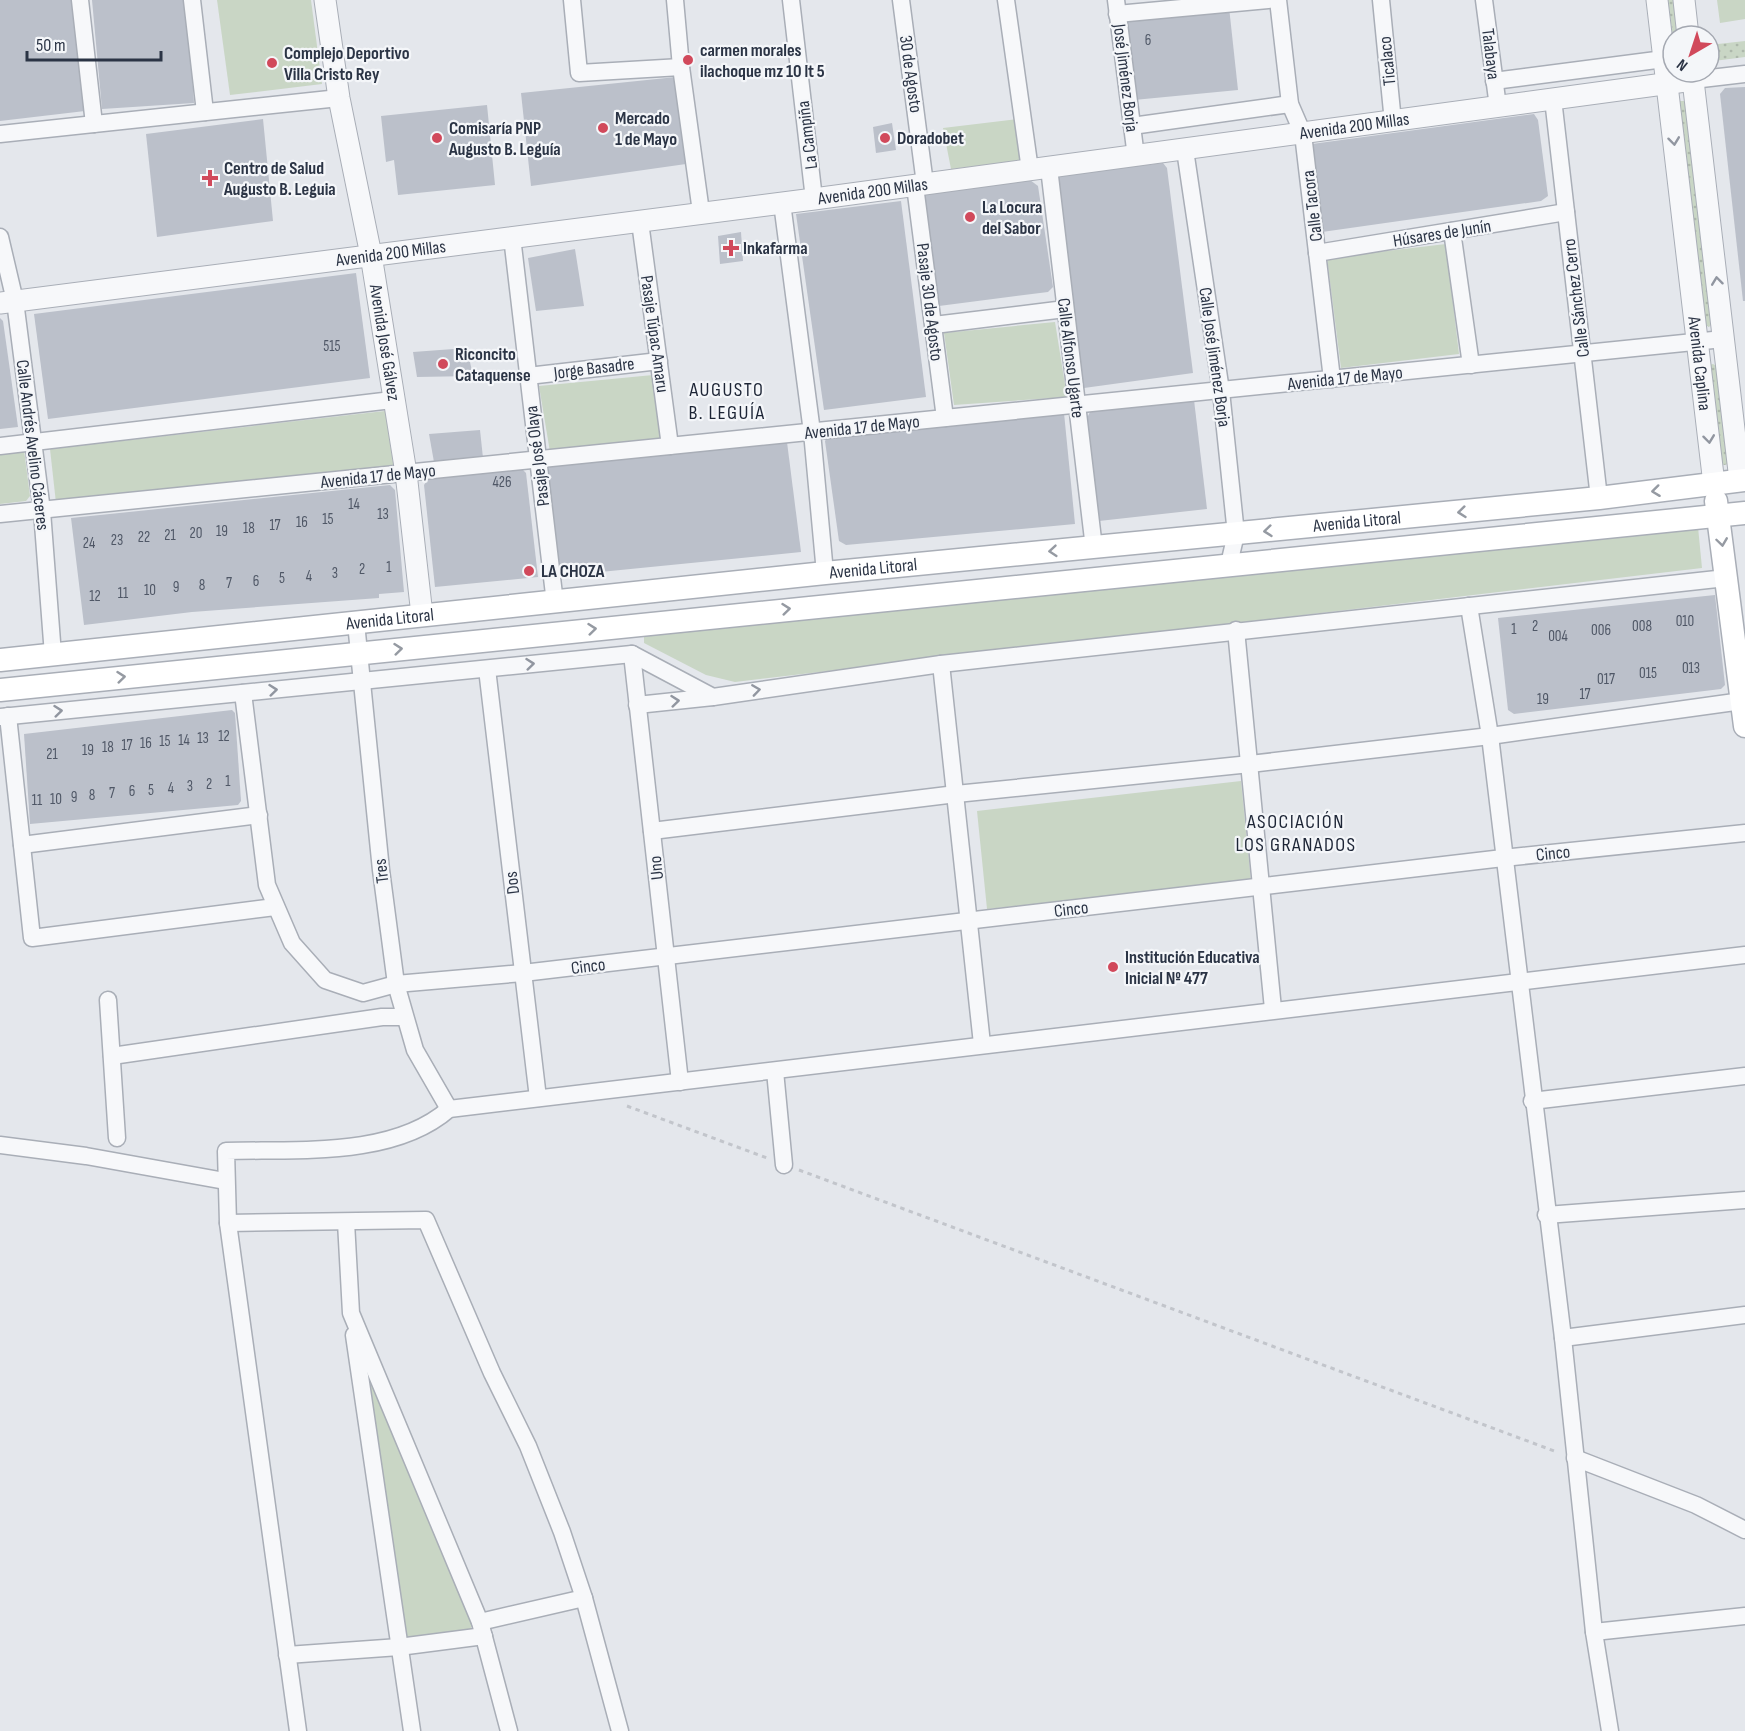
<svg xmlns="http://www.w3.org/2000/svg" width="1745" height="1731" font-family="'Sofia Sans Condensed',sans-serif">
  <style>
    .grass { fill: url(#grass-dots) }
    .green { fill: #c9d6c5 }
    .building { fill: #bbc0ca }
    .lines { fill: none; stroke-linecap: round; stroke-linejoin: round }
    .minor-casing { stroke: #a9aeb7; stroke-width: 19 }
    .tertiary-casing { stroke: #a9aeb7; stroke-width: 23 }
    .secondary-casing { stroke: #a9aeb7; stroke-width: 25 }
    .path { stroke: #c2c5cb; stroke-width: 3; stroke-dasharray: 4.5 4.5; stroke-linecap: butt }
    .minor { stroke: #f7f8fa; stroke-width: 16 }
    .tertiary { stroke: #f7f8fa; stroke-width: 21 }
    .secondary { stroke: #fff; stroke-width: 22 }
    .oneway { stroke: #9196a0 }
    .oneway2 { stroke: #959aa2 }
    .poi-dot { fill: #d1495b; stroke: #f4f6f9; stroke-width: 2 }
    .labels { text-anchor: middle; stroke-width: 4.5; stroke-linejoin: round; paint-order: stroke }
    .number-label { font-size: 15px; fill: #4f5766 }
    .poi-label { font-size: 18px; font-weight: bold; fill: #2b3445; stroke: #f4f6f9; text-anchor: start }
    .street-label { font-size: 18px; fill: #2b3445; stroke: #f4f6f9 }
    .neighbourhood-label { font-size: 20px; letter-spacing: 1.5px; fill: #1d2536; stroke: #f4f6f9 }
  </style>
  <defs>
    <pattern id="grass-dots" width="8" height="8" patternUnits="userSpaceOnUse" patternTransform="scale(1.5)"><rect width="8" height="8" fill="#c9d6c5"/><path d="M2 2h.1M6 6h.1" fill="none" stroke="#adb8ab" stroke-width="1.8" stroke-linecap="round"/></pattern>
  </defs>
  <rect width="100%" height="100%" fill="#e4e7ec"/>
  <g class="grass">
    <polygon points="1668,0 1676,0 1679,36 1673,38"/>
    <polygon points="1745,41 1745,57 1714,61 1718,44"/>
    <polygon points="1680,101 1685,101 1687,106 1713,323 1709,327 1704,324 1678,108"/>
    <polygon points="1713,364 1716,366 1728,464 1724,465 1719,463 1709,365"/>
  </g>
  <g class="green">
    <polygon points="217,0 311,0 322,84 230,95"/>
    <polygon points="1717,0 1745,0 1745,19 1720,23"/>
    <polygon points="1019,119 1024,160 951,169 943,128"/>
    <polygon points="1446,244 1459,354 1341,368 1327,258"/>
    <polygon points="1055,322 1067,397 954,405 944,333"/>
    <polygon points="653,375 662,441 550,452 539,386"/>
    <polygon points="385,411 394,468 56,503 50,449"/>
    <polygon points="24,450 30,496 26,501 0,504 0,453"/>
    <polygon points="1698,527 1702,568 735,682 706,675 644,643 644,635"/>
    <polygon points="1241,781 1251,881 987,909 977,811"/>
    <polygon points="367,1377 390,1420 472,1619 471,1629 418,1640 407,1637"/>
  </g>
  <g class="building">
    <polygon points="0,0 72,0 85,111 0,121"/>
    <polygon points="92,0 187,0 194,103 102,109"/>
    <polygon points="1229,7 1238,90 1134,100 1124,19"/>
    <polygon points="676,77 686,164 531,186 521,93"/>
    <polygon points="1745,87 1745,301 1743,301 1720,94 1725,88"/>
    <polygon points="487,105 495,185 398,195 394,160 386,162 381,116"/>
    <polygon points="1534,114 1538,120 1548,196 1541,201 1322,232 1312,144"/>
    <polygon points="263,119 273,221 157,237 146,134"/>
    <polygon points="892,123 896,150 876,153 873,127"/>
    <polygon points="1163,163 1167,168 1193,373 1084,388 1054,176"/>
    <polygon points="1030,180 1038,186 1053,287 1048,292 939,306 924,194"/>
    <polygon points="901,201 926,397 824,410 796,214"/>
    <polygon points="741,232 743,261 720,264 718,236"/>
    <polygon points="575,249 584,306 536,311 528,258"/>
    <polygon points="356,273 370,378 48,419 34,314"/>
    <polygon points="0,318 3,321 18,427 0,429"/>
    <polygon points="467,348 473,376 417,377 413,352"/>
    <polygon points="1194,400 1207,509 1099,521 1087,418 1090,412"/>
    <polygon points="1064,413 1075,524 846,545 839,541 825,441 829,435"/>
    <polygon points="480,430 483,458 434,462 429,434"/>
    <polygon points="787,442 801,552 560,576 547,470 551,464"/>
    <polygon points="521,468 526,473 538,577 435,587 424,485 429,478"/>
    <polygon points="390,485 395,490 404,592 379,594 379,598 192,612 84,625 71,518"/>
    <polygon points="1715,595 1725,685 1721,689 1514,714 1508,710 1498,618"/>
    <polygon points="232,710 235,713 241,801 238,805 30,824 24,734"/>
  </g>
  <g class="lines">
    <defs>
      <g id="minor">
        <polyline points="80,0 94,124"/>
        <polyline points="192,0 205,112"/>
        <polyline points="572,0 579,73 681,67"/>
        <polyline points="675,0 681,67 701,212"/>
        <polyline points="791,0 814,199"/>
        <polyline points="901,0 925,184"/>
        <polyline points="1006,0 1030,170"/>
        <polyline points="1116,0 1136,157"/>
        <polyline points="1278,0 1290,104 1303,134 1332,379"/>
        <polyline points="1381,0 1393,122"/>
        <polyline points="1484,0 1498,107"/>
        <polyline points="1117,14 1268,0"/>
        <polyline points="1693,80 1745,74"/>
        <polyline points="1494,81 1664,59"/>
        <polyline points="1553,99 1599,498"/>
        <polyline points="1132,126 1290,104"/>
        <polyline points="0,134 339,98"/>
        <polyline points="1185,150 1221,391 1236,534 1229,564"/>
        <polyline points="1049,168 1094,548"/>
        <polyline points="915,186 945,418"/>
        <polyline points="782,203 812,432 825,573"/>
        <polyline points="640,222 670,446"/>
        <polyline points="1452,231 1471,365"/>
        <polyline points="0,237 15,301 42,511 53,655"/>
        <polyline points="512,237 555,603"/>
        <polyline points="1317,253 1566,212"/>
        <polyline points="934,325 1065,309"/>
        <polyline points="528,376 659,361"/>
        <polyline points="0,446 392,400"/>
        <polyline points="0,514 1723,339"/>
        <polyline points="1469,606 1490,736 1563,1338 1594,1632 1610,1731"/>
        <polyline points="356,623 381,870 396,984 415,1050 449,1109"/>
        <polyline points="1236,630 1273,1009"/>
        <polyline points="632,654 680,1082"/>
        <polyline points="941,664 982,1044"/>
        <polyline points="487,669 538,1098"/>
        <polyline points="243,693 267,885 292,943 325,980 363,993 396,984 523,973 1503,858 1745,833"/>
        <polyline points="637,705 713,697"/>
        <polyline points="8,716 32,938 275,907"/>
        <polyline points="0,717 632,654 713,697 941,664 1726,578"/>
        <polyline points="652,831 956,794 1250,764 1490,736 1742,701"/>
        <polyline points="22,845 259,815"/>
        <polyline points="108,1000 117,1138"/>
        <polyline points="112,1056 382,1017 404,1017"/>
        <polyline points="775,1071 784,1165"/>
        <polyline points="1532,1101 1745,1076"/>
        <polyline points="0,1145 86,1156 225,1181"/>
        <polyline points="1546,1215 1745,1200"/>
        <polyline points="346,1222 351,1313 480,1622 509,1731"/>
        <polyline points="228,1223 426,1220 492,1373 528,1446 562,1532 584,1598 620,1731"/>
        <polyline points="354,1335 412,1731"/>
        <polyline points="1563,1338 1745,1315"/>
        <polyline points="1575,1458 1696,1505 1745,1530"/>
        <polyline points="480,1622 584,1598"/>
        <polyline points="1594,1632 1745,1616"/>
        <polyline points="287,1655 399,1647 484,1636"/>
        <path d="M298 1731 228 1223 226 1151C296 1149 393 1158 449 1109L1745 955"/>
      </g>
      <g id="tertiary">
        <path id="s1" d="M325 0 339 98 371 255 406 473 422 615"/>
        <path id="s2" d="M1657 0 1714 484"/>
        <polyline points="1684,0 1688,36"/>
        <polyline points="1692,72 1740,480"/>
        <path id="s3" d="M0 303 814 199 1693 80"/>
      </g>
      <g id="secondary">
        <polyline points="1716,501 1745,726"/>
        <path id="s4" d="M0 660 825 573 1599 498 1745 480"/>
        <polyline points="0,690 1745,513"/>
      </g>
    </defs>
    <use href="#minor" class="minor-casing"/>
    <use href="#tertiary" class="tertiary-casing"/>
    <use href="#secondary" class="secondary-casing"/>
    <g class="path">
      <polyline points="627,1106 767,1158"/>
      <polyline points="799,1170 1557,1452"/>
    </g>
    <use href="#minor" class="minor"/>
    <use href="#tertiary" class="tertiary"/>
    <use href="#secondary" class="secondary"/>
  </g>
  <defs><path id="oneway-chevron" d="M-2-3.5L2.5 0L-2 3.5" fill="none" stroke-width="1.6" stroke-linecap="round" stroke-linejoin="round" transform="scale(1.5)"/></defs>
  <g class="oneway">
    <use href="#oneway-chevron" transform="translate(1674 141) rotate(83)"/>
    <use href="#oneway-chevron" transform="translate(1717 281) rotate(-97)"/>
    <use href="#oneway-chevron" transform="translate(1709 439) rotate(83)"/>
    <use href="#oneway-chevron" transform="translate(530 664) rotate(-6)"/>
    <use href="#oneway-chevron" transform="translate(273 690) rotate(-6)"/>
    <use href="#oneway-chevron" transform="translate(756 690) rotate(-8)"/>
    <use href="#oneway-chevron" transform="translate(675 701) rotate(-6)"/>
    <use href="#oneway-chevron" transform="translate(58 711) rotate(-6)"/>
  </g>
  <g class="oneway2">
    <use href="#oneway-chevron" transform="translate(1656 491) rotate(173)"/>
    <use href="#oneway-chevron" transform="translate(1462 512) rotate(174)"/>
    <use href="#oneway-chevron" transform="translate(1268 531) rotate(174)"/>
    <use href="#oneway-chevron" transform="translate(1722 542) rotate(82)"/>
    <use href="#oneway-chevron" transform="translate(1053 551) rotate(175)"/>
    <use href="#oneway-chevron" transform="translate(786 609) rotate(-6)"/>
    <use href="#oneway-chevron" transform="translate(592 629) rotate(-6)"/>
    <use href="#oneway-chevron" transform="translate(398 649) rotate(-6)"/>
    <use href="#oneway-chevron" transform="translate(121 677) rotate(-6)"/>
  </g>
  <g class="poi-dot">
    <circle cx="688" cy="60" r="6"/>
    <circle cx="272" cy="63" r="6"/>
    <circle cx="603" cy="128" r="6"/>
    <circle cx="437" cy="138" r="6"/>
    <circle cx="885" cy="138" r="6"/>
    <path d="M207 169h6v6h6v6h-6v6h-6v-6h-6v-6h6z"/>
    <circle cx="970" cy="217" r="6"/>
    <path d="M728 239h6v6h6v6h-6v6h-6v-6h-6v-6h6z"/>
    <circle cx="443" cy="364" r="6"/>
    <circle cx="529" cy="571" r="6"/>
    <circle cx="1113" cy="967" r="6"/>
  </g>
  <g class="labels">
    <g class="number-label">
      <text x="1148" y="45">6</text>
      <text x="332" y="351">515</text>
      <text x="502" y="487">426</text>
      <text x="354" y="509">14</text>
      <text x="383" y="519">13</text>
      <text x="328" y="524">15</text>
      <text x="302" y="527">16</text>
      <text x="275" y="530">17</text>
      <text x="249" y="533">18</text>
      <text x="222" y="536">19</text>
      <text x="196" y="538">20</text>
      <text x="170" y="540">21</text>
      <text x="144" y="542">22</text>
      <text x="117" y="545">23</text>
      <text x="89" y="548">24</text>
      <text x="389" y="572">1</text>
      <text x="362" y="574">2</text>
      <text x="335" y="578">3</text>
      <text x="309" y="581">4</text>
      <text x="282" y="583">5</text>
      <text x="256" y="586">6</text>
      <text x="229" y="588">7</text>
      <text x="202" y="590">8</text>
      <text x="176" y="592">9</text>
      <text x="150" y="595">10</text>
      <text x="123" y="598">11</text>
      <text x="95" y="601">12</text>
      <text x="1685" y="626">010</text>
      <text x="1535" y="631">2</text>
      <text x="1642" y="631">008</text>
      <text x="1514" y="634">1</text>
      <text x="1601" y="635">006</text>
      <text x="1558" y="641">004</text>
      <text x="1691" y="673">013</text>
      <text x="1648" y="678">015</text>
      <text x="1606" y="684">017</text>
      <text x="1585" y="699">17</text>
      <text x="1543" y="704">19</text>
      <text x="224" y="741">12</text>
      <text x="203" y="743">13</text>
      <text x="184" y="745">14</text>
      <text x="165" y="746">15</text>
      <text x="146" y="748">16</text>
      <text x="127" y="750">17</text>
      <text x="108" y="752">18</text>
      <text x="88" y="755">19</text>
      <text x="52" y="759">21</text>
      <text x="228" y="786">1</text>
      <text x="209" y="789">2</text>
      <text x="190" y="791">3</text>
      <text x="171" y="793">4</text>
      <text x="151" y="795">5</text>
      <text x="132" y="796">6</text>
      <text x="112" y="798">7</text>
      <text x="92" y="800">8</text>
      <text x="74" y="802">9</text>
      <text x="56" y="804">10</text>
      <text x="37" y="805">11</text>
    </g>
    <g class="poi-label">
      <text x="700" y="56">carmen morales<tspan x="700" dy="21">ilachoque mz 10 lt 5</tspan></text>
      <text x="284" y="59">Complejo Deportivo<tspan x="284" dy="21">Villa Cristo Rey</tspan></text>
      <text x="615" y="124">Mercado<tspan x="615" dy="21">1 de Mayo</tspan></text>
      <text x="449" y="134">Comisaría PNP<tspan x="449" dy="21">Augusto B. Leguía</tspan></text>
      <text x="897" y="144">Doradobet</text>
      <text x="224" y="174">Centro de Salud<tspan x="224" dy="21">Augusto B. Leguia</tspan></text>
      <text x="982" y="213">La Locura<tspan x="982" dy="21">del Sabor</tspan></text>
      <text x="743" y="254">Inkafarma</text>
      <text x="455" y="360">Riconcito<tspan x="455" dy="21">Cataquense</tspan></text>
      <text x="541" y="577">LA CHOZA</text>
      <text x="1125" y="963">Institución Educativa<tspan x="1125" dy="21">Inicial Nº 477</tspan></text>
    </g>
    <g class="street-label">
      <text transform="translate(1491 54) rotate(83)" y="6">Talabaya</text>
      <text transform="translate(1387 61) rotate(-96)" y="6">Ticalaco</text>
      <text transform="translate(911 74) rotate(82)" y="6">30 de Agosto</text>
      <text transform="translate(1126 78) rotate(83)" y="6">José Jiménez Borja</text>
      <text dy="6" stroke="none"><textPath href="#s3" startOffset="1366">Avenida 200 Millas</textPath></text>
      <text transform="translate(807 135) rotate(-97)" y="6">La Campiña</text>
      <text dy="6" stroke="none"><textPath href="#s3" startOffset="880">Avenida 200 Millas</textPath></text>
      <text transform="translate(1312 206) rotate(-97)" y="6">Calle Tacora</text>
      <text transform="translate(1442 233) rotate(-9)" y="6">Húsares de Junín</text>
      <text dy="6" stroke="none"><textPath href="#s3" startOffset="394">Avenida 200 Millas</textPath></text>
      <text transform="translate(1576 298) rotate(-97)" y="6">Calle Sánchez Cerro</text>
      <text transform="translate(930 302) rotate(83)" y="6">Pasaje 30 de Agosto</text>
      <text transform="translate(655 334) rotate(82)" y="6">Pasaje Túpac Amaru</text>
      <text dy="6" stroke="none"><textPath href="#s1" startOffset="348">Avenida José Gálvez</textPath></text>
      <text transform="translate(1215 357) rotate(82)" y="6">Calle José Jiménez Borja</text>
      <text transform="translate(1071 358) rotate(83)" y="6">Calle Alfonso Ugarte</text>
      <text dy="6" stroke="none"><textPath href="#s2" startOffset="366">Avenida Caplina</textPath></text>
      <text transform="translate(594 368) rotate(-7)" y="6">Jorge Basadre</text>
      <text transform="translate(1345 378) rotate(-6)" y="6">Avenida 17 de Mayo</text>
      <text transform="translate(862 427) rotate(-6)" y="6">Avenida 17 de Mayo</text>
      <text transform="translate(33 445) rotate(83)" y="6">Calle Andrés Avelino Cáceres</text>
      <text transform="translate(537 456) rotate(-97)" y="6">Pasaje José Olaya</text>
      <text transform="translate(378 476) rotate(-6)" y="6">Avenida 17 de Mayo</text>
      <text dy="6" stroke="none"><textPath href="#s4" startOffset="1364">Avenida Litoral</textPath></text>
      <text dy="6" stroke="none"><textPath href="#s4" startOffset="878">Avenida Litoral</textPath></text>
      <text dy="6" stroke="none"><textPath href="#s4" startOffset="392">Avenida Litoral</textPath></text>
      <text transform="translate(1553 853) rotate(-6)" y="6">Cinco</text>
      <text transform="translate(656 868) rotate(-96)" y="6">Uno</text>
      <text transform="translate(381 871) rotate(-97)" y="6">Tres</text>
      <text transform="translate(512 883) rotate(-97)" y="6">Dos</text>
      <text transform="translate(1071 909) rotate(-7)" y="6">Cinco</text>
      <text transform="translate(588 966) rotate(-7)" y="6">Cinco</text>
    </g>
    <g class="neighbourhood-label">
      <text x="727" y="396">AUGUSTO<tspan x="727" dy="23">B. LEGUÍA</tspan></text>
      <text x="1296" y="828">ASOCIACIÓN<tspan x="1296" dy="23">LOS GRANADOS</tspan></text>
    </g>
  </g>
  <g transform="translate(1691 54) rotate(219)"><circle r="28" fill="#f4f6f9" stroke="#a4a8b1" stroke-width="1.5"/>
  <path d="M0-4.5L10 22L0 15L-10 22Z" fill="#d1495b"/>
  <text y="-9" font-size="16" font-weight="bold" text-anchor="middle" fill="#2b3445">N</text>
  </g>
  <path d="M27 51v9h134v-9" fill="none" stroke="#2b3445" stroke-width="3"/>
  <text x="36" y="51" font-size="18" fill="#2b3445" stroke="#f4f6f9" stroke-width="4.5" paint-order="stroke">50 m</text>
</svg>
